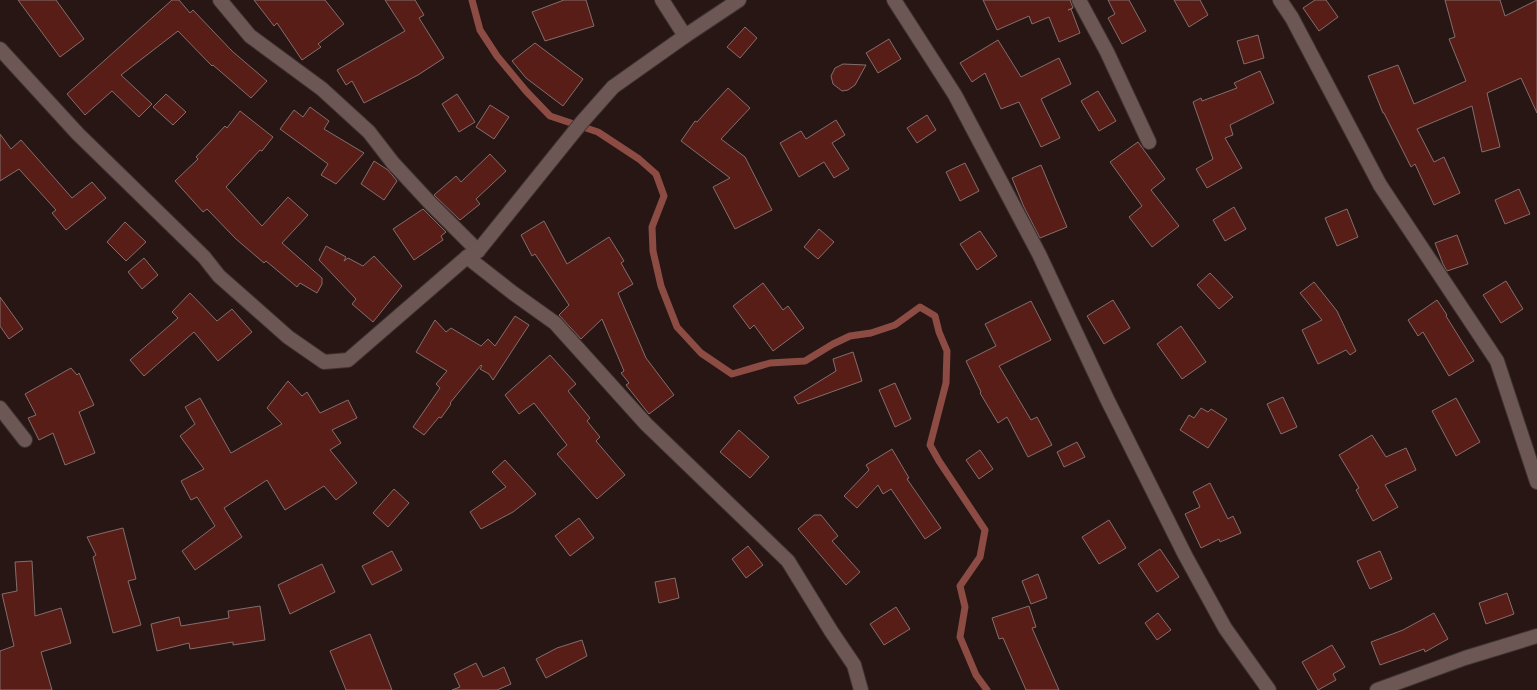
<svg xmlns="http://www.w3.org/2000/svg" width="1537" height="690" font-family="'Alegreya Sans',sans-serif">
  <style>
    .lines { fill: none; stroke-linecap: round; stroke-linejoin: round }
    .stream { stroke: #8c4b43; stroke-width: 7 }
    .building { fill: #591d18; stroke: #836e6b }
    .minor-casing { stroke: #3e3231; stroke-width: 16 }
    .minor { stroke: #6c5754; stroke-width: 14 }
  </style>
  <rect width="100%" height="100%" fill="#271614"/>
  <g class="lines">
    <polyline class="stream" points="472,0 480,30 497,56 526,91 550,116 598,132 639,159 656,174 664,196 652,227 653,251 661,286 677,327 701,353 732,374 770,363 805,361 833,344 850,336 871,333 895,325 920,307 935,316 939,332 947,351 946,383 930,445 939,461 985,530 980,557 960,586 965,607 960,637 976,675 987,690"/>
  </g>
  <g class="building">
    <polygon points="18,0 56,0 84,39 60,57"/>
    <polygon points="172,0 179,0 190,13 193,10 232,51 267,81 251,98 213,65 212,66 178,31 121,75 152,104 139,117 112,91 85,115 67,94"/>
    <polygon points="254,0 325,0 344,24 318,44 321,47 302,60 277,23 274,26"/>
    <polygon points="385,0 415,0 424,15 419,18 444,58 418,75 364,103 352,81 346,85 337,70 405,31"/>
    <polygon points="564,0 586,0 594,26 545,41 532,12"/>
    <polygon points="983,0 1070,0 1073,8 1068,10 1071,9 1080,33 1059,42 1049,17 1032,24 1029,16 997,30"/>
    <polygon points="1108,0 1129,0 1146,31 1122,44 1108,18 1115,14"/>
    <polygon points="1174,0 1200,0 1208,15 1189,27"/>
    <polygon points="1315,0 1326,0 1338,17 1319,31 1303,8"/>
    <polygon points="1445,0 1500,0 1505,16 1537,0 1537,113 1521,78 1487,93 1500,147 1482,152 1472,106 1417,129 1434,162 1444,157 1460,193 1434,205 1415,164 1411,167 1384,113 1383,113 1368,76 1398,65 1414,104 1466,81 1449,39 1455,37"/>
    <polygon points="745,27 757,38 740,58 727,47"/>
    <polygon points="1258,35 1264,58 1244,64 1237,41"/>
    <polygon points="889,39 901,59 878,73 866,53"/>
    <polygon points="998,40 1021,77 1059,58 1071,84 1041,99 1060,138 1041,147 1019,102 1001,109 985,73 972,82 960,63"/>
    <polygon points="535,43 583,79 563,106 526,78 512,61"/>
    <polygon points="843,64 866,65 855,85 848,90 842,91 833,84 831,76 835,68"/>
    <polygon points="1260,71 1274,103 1230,125 1233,135 1225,138 1242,168 1207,188 1196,169 1213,159 1193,102 1201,98 1202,101 1237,88 1234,83"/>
    <polygon points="728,88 750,108 721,139 745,157 772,210 735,229 713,187 730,178 681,141 695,121 697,122"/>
    <polygon points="1098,91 1116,121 1099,131 1081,101"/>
    <polygon points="166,94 186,112 173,125 153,107"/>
    <polygon points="457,94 475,122 459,132 442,104"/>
    <polygon points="490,105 509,117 494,139 476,127"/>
    <polygon points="310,107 329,121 324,129 364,153 336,184 321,175 328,164 280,129 294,110 303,117"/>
    <polygon points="240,111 273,137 262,151 260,150 226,187 262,226 288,197 308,215 282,243 322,278 322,284 317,293 300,283 297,287 266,261 264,263 236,239 207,209 203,212 175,181 198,159 196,157 225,126 227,128"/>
    <polygon points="927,115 936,130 917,143 907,128"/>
    <polygon points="836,120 845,135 832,143 849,169 834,178 824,162 799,177 780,143 801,131 806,139"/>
    <polygon points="0,134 11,149 21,140 72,198 92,182 106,198 66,230 52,213 56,210 19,169 0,181"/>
    <polygon points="1138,142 1165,179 1151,190 1179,226 1152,247 1129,217 1142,206 1110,162"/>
    <polygon points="490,154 506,171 476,199 480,204 460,220 434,195 456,176 461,182"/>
    <polygon points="374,161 388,170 397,181 384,200 361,184"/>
    <polygon points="965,163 979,191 960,201 946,172"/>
    <polygon points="1041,165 1067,227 1040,238 1024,207 1012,178"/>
    <polygon points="1519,189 1530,214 1505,224 1495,200"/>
    <polygon points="1234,207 1246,229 1225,241 1213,220"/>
    <polygon points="423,209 446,232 441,236 443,240 414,260 393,229"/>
    <polygon points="1347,209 1358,237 1337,246 1325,218"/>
    <polygon points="544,221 567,264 609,237 624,261 621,263 633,284 618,293 646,358 674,395 649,414 626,385 629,383 621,373 624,371 602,319 581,339 559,315 569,305 535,254 532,256 521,235"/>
    <polygon points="125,222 146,242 126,261 107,242"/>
    <polygon points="819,229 834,242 818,259 804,247"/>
    <polygon points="980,231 997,256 977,270 960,244"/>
    <polygon points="1457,235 1468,264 1447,271 1443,264 1435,243"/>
    <polygon points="326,246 346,257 344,261 348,258 363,266 374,256 402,286 373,322 352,304 356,299 319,260"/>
    <polygon points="144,258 158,275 142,289 128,272"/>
    <polygon points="1210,273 1233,297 1219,309 1197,285"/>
    <polygon points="1506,281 1523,309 1501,323 1483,295"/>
    <polygon points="1314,282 1337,311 1356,351 1350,355 1346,350 1318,364 1302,330 1322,320 1300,293"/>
    <polygon points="763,283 783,310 788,306 804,328 773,351 754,325 750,329 733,306"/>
    <polygon points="190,293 217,321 232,309 252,332 218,361 194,332 144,376 130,360 178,318 172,312"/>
    <polygon points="0,297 23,329 9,339 0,326"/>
    <polygon points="1113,300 1130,328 1104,344 1087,316"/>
    <polygon points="1437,300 1447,315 1446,316 1474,361 1449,376 1423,332 1418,336 1408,320"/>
    <polygon points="1031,301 1051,340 999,366 1031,420 1037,417 1052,445 1028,457 1007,417 998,423 980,393 981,392 966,361 996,346 985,324"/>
    <polygon points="515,316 529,325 493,380 489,374 480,369 482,366 481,365 450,403 451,404 441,418 439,417 424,435 413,427 440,388 436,384 447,371 416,352 435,320 446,332 451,328 481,346 488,339 495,346"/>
    <polygon points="1181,326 1206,362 1182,379 1157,344"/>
    <polygon points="853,352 862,381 798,404 794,397 836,371 833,359"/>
    <polygon points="550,355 576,384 568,391 590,418 587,421 600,437 596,441 625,475 597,499 557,454 567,445 534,403 519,414 505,395"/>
    <polygon points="71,368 77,375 79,373 94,405 79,412 95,453 65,465 53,433 39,440 28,418 36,415 25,394"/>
    <polygon points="288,381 302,396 307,392 320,413 348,400 357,418 332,430 341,443 330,450 357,483 336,500 324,486 285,510 267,480 224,508 242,537 195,570 182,551 215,526 197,497 191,500 181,481 204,469 180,436 195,424 185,407 200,398 231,453 282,424 267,408"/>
    <polygon points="895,383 911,419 895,427 879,390"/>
    <polygon points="1283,397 1297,427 1281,434 1267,404"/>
    <polygon points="1456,398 1480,442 1456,456 1432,411"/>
    <polygon points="1201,408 1208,412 1211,409 1227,419 1208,448 1180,430 1189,415 1194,418"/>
    <polygon points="739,430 769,457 750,478 720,452"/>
    <polygon points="1372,435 1386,457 1406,448 1416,470 1385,485 1398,507 1373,521 1356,490 1359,488 1339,455"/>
    <polygon points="1077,442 1085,457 1064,467 1057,452"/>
    <polygon points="892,449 909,478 907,479 941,528 925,539 891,489 883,494 878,485 857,508 844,496 869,470 866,465"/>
    <polygon points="980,450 993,469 979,479 966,460"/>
    <polygon points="505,460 536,494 513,512 481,529 470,512 506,487 492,472"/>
    <polygon points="1210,483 1228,519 1233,516 1241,533 1220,542 1219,539 1201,548 1185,514 1200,507 1193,492"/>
    <polygon points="394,489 409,503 388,527 373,513"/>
    <polygon points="814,515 821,515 838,536 832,541 860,572 846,585 798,529"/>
    <polygon points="579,518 594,538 570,556 555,536"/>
    <polygon points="1109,520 1126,548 1099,564 1082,537"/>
    <polygon points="123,528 136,579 128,581 141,625 113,633 93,557 96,555 87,537"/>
    <polygon points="748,546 763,565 746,578 732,559"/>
    <polygon points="1160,549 1179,577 1157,592 1138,564"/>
    <polygon points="392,551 402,570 372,585 362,566"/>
    <polygon points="1380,551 1392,579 1370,589 1357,561"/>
    <polygon points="32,561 35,616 61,608 71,643 41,652 52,690 0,690 0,651 14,646 2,594 17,591 15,562"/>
    <polygon points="322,564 335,592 290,614 278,585"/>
    <polygon points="1038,574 1047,598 1031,604 1022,581"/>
    <polygon points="675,578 679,598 659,603 655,582"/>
    <polygon points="1507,593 1514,614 1486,624 1479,603"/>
    <polygon points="260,606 265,640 233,645 233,642 190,649 189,643 157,651 151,624 179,617 181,626 229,618 228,611"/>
    <polygon points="1029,606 1036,627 1032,628 1059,690 1026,690 1003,638 999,639 992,618"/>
    <polygon points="896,607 910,629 884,645 870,624"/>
    <polygon points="1158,613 1171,630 1157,640 1145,623"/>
    <polygon points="1434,613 1448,639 1425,652 1424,649 1380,665 1371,642 1403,630"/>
    <polygon points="370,634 392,690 346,690 330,651"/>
    <polygon points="582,640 587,656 546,678 536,659 557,648"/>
    <polygon points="1332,645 1345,667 1333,674 1336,680 1318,690 1302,662"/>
    <polygon points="476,663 483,677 504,667 511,684 497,690 452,690 460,687 454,674"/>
  </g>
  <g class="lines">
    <defs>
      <g id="minor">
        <polyline points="220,0 250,36 322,89 369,132 393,163 431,204 478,251"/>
        <polyline points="662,0 685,36"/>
        <polyline points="894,0 955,95 1039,254 1107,399 1185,555 1225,628 1269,690"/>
        <polyline points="1079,0 1107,52 1149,142"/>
        <polyline points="1280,0 1292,18 1380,185 1497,361 1537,482"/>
        <polyline points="0,49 78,134 204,257 219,276 288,337 324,362 348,360 467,257 478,251 582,122 613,87 685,36 739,0"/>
        <polyline points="467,257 513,293 555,323 646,424 788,561 831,631 854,665 861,690"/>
        <polyline points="0,408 25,440"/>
        <polyline points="1377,690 1465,658 1537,636"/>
      </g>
    </defs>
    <use href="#minor" class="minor-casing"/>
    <use href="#minor" class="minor"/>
  </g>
</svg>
